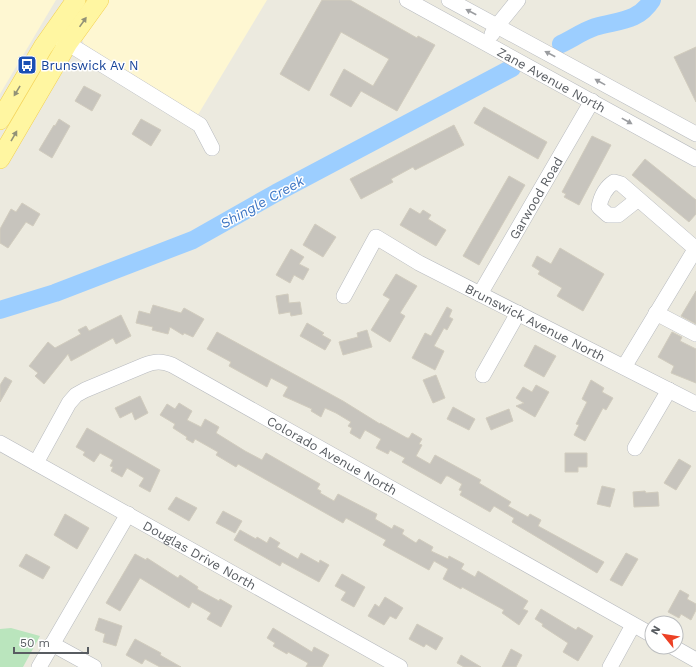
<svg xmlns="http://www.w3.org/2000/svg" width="696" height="667" font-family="'Work Sans',sans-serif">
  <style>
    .commercial { fill: #fef7d2 }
    .green { fill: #bae5bd }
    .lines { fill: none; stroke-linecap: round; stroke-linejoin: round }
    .river { stroke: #9cceff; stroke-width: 18 }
    .building { fill: #c7c4bd; stroke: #d1ccbe }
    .minor-casing { stroke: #b7babf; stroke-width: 16 }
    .major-casing { stroke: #f4d150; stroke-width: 20 }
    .minor { stroke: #fff; stroke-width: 15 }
    .major { stroke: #fff6a1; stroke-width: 19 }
    .oneway { fill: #9b9da0 }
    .oneway2 { fill: #929277 }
    .labels { text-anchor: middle; stroke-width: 3; stroke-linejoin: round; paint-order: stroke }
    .transit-label { font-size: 13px; fill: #164399; stroke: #fff; text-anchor: start }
    .street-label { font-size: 13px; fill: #585c61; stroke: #fff }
    .water-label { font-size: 14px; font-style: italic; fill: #3d76c4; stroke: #fff }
  </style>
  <rect width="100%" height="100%" fill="#eceadf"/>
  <g class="commercial">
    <polygon points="0,0 56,0 0,94"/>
    <polygon points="106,0 267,0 196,118 84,44 82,39"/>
  </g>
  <polygon class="green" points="11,628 40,636 23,667 0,667 0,629"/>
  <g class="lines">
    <g class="river">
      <path d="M561 44C572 39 583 31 595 27 618 20 637 23 652 0"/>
      <polyline points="0,310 55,293 193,240 276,193 512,68"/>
    </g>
  </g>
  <g class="building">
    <polygon points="322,0 350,0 417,38 418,36 435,45 397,111 361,91 351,107 330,95 344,69 373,86 389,59 341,32 309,91 280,74"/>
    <polygon points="696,47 696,102 674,57"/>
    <polygon points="84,86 101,95 92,111 75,101"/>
    <polygon points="484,107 547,142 538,159 474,123"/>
    <polygon points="59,119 70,126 52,158 39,150 54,125 55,126"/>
    <polygon points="141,119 161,130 151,146 132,134"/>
    <polygon points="454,125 464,145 415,170 413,167 391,179 393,182 361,199 350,179"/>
    <polygon points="592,136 611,145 579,205 564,197 566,194 562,192"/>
    <polygon points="645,159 696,200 696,214 689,222 632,175"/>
    <polygon points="509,176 525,185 479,265 463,256"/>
    <polygon points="22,203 40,214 33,226 26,222 8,248 0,243 0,229 11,209 16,212"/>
    <polygon points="410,208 420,214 423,210 431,215 428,219 446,230 436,246 400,225"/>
    <polygon points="315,224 336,237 323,257 303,245"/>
    <polygon points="560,248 604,274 583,311 557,296 562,288 538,274 540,271 532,266 537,256 551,264"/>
    <polygon points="291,249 304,257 299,264 309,269 303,280 294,275 290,283 276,275"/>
    <polygon points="396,274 417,286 400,313 405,316 390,342 371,330 390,299 383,295"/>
    <polygon points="696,291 696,324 681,316"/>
    <polygon points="288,294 289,303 300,302 302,314 291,316 290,312 279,314 276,296"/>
    <polygon points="153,305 181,313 184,308 204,319 193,337 184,333 183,335 170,327 168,334 152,330 153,327 136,323 139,311 150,314"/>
    <polygon points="447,307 452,310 449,317 453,319 447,330 444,328 434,346 444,351 435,370 412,358 425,333 431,336"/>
    <polygon points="121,315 131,336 116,344 113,338 71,361 68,354 44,384 35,376 38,373 29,366 48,342 55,348 81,334 78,330 86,326 89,331"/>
    <polygon points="307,323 324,333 322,335 331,340 325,350 300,336"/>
    <polygon points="367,330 372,347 343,355 339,342 358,337 357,333"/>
    <polygon points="217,332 343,401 380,424 380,423 407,438 409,438 412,433 422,439 419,444 422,445 416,456 430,464 435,455 481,480 479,483 511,502 508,506 528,517 530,514 541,520 538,526 604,562 597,573 512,522 514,518 494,506 490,512 460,495 462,491 459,490 462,484 448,476 446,476 441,484 402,462 405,458 390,450 388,454 376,448 381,439 365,430 360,439 350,433 352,428 348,426 351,422 336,413 325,408 321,417 311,411 312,409 283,396 288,387 271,378 267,387 229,366 231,362 207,349"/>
    <polygon points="672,332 682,337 680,341 696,349 696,383 671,373 674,366 658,357"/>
    <polygon points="535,345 556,356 544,377 524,366"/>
    <polygon points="436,375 445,398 433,403 423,380"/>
    <polygon points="5,377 12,381 0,402 0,385"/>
    <polygon points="591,380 604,388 602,392 613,398 606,410 603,408 585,441 574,435 579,425 576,424 587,402 582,399"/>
    <polygon points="536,385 549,392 535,417 516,406 524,403 516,398 523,387 532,392"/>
    <polygon points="140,396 148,413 135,420 132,412 120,418 115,408"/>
    <polygon points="179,403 192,411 187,420 201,427 205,419 219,427 216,433 245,451 262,460 266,453 320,484 317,489 321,491 320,493 334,501 338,494 365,508 377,514 375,519 392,529 394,525 404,530 402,534 416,543 419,539 433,547 431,551 448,559 449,556 464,564 461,569 475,577 478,571 528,601 523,609 528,611 519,625 502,613 504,610 462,587 461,589 443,579 448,569 434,561 429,570 383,545 386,540 346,518 343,523 238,464 236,467 216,455 218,452 195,439 193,443 186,439 187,437 173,428 175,424 160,415 167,404 175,409"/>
    <polygon points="453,407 475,419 469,430 447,419"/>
    <polygon points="509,409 513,421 491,430 486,418"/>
    <polygon points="87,428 160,470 150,492 139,486 144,478 127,468 122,477 111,471 113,467 110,466 113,460 100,453 94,462 83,455 85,452 76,447"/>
    <polygon points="565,453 587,453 587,467 578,467 578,472 565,472"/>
    <polygon points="679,459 691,466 676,490 664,483"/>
    <polygon points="602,486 615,489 610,507 597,504"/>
    <polygon points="645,491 646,493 658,492 659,506 634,507 633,492"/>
    <polygon points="176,497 197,508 189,521 168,509"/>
    <polygon points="223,511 242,521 235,533 216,523"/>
    <polygon points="65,514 89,528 77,549 54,535"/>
    <polygon points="240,530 256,539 257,537 267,543 270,537 280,543 277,547 298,559 301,553 319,563 320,560 329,565 319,582 282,562 280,566 234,540"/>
    <polygon points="626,553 638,559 622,586 610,580"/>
    <polygon points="26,554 50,567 43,579 19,566"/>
    <polygon points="135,554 146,560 147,558 178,578 180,575 198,587 197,589 219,601 220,599 232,606 221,627 207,619 211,613 192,602 189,608 140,578 120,611 106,603"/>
    <polygon points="342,574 365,587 354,607 341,600 346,592 335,586"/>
    <polygon points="680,590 689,595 687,599 696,604 696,610 691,620 681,614 679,618 668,612"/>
    <polygon points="385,597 403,608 396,619 390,616 384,625 368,616 375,604 379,607"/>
    <polygon points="541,609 576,630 578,627 593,636 578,661 563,652 568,643 542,626 543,624 535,619"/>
    <polygon points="99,618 122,626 116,646 103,642 105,634 95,630"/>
    <polygon points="417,624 443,638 436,650 426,644 424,647 409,639"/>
    <polygon points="273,628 312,652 314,647 329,655 322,667 306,667 308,663 288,652 287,654 273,646 275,643 267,638"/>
    <polygon points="135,639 161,653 160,655 181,667 160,667 145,659 142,664 126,655"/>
    <polygon points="511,649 522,655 516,667 502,667"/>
    <polygon points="461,655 481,667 464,667 457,663"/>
  </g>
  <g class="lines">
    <defs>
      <g id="minor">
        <path id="s1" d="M407 0 696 159"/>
        <polyline points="449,0 696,134"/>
        <polyline points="492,34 497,26 518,0"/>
        <polyline points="59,38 200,125 212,148"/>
        <path d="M637 200 618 215H608L599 207C601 196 605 188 614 182L621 184 696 249"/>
        <path id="s2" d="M480 294 592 101"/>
        <path id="s3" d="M344 296 376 237 419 263 696 404"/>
        <polyline points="656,313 696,334"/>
        <polyline points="624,367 696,248"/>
        <polyline points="483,375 518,313"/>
        <path id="s4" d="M0 443 400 667"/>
        <polyline points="635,448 669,390"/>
        <path id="s5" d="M36 463 69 403 76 395 85 390 145 365C155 361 162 361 172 365L652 635"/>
        <polyline points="52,644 94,667"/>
        <polyline points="673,647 696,660"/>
        <polyline points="39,667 128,514"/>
        <polyline points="610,667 633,625"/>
      </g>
      <g id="major">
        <polyline points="0,120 43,47 76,0"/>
        <polyline points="0,159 68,43 99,0"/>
      </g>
    </defs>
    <use href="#minor" class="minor-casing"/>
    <use href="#major" class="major-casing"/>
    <use href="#minor" class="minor"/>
    <use href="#major" class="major"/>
  </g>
  <defs><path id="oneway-solid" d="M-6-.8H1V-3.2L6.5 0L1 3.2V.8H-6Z"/></defs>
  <g class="oneway">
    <use href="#oneway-solid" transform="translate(471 12) rotate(-152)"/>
    <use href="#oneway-solid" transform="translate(550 54) rotate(-152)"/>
    <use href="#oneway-solid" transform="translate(600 82) rotate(-151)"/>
    <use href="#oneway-solid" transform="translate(627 121) rotate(29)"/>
  </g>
  <g class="oneway2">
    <use href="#oneway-solid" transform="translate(83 22) rotate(-55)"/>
    <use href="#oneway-solid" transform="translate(17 91) rotate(121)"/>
    <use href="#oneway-solid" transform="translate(14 136) rotate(-60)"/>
  </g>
  <defs>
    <symbol id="bus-square" viewBox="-11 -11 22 22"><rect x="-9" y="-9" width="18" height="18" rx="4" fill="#1a4fb4" stroke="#fff"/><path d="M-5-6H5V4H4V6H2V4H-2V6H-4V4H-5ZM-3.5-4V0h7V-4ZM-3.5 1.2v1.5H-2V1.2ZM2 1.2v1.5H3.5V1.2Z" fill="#fff"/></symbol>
  </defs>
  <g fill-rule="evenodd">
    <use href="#bus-square" x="16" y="54" width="22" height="22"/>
  </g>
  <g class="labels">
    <g class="transit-label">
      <text x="41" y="70">Brunswick Av N</text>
    </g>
    <g class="street-label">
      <text dy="5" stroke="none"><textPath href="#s1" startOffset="165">Zane Avenue North</textPath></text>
      <text dy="5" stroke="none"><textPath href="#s2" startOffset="111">Garwood Road</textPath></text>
      <text dy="5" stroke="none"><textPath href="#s3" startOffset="248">Brunswick Avenue North</textPath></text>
      <text dy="5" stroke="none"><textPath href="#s5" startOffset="366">Colorado Avenue North</textPath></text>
      <text dy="5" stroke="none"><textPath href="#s4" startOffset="229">Douglas Drive North</textPath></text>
    </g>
    <g class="water-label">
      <text transform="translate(262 202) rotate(-29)" y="5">Shingle Creek</text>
    </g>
  </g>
  <g transform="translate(664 635) rotate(300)"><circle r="19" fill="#ffffff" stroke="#bcbec0"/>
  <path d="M0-3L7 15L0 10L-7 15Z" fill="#ed4125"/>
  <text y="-6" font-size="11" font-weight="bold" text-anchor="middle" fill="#585c61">N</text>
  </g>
  <path d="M14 647v6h74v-6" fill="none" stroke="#585c61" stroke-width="2"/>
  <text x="20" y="647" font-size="12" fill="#585c61" stroke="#ffffff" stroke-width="3" paint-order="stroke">50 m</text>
</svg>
